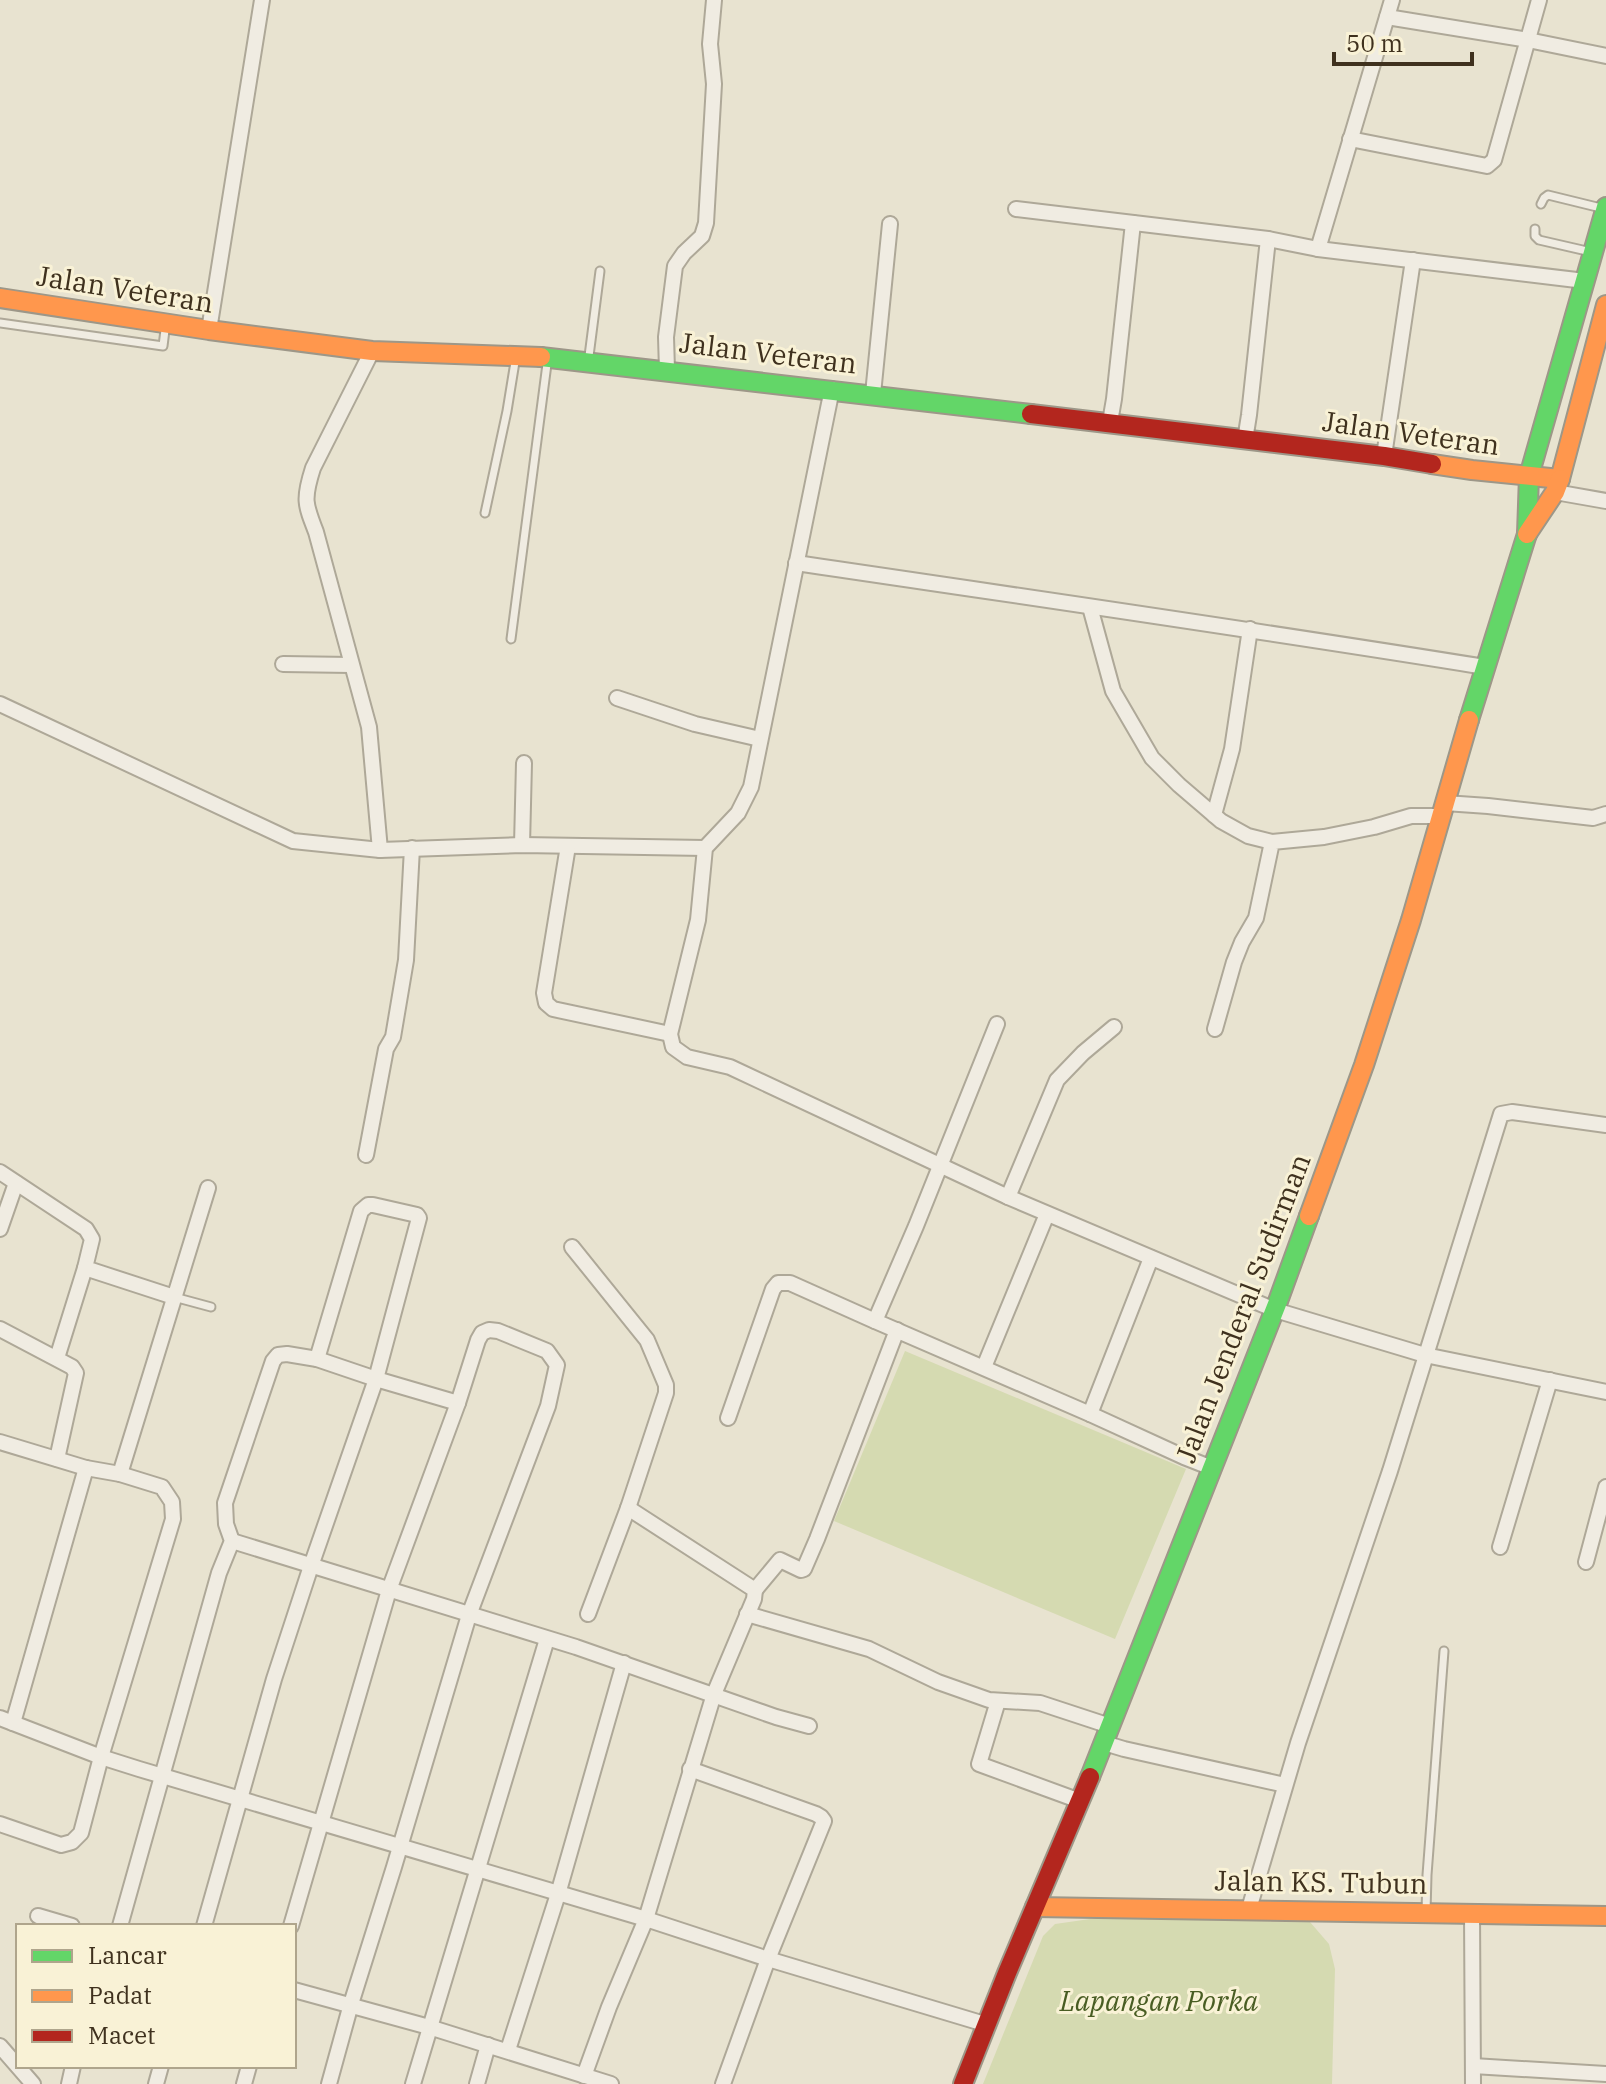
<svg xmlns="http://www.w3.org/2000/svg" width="1606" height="2084" font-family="'IBM Plex Serif',serif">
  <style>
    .green { fill: #d5dab1 }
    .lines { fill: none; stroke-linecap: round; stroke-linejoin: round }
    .lane-casing { stroke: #aea898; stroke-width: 11 }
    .street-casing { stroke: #aea898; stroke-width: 18 }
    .fast-casing { stroke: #9d9788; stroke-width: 22 }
    .slow-casing { stroke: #9d9788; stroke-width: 22 }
    .jam-casing { stroke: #9d9788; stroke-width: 22 }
    .lane { stroke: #f0ece2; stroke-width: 7 }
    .street { stroke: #f0ece2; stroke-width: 14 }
    .fast { stroke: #63d668; stroke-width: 18 }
    .slow { stroke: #ff974d; stroke-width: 18 }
    .jam { stroke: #b3261e; stroke-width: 18 }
    .labels { text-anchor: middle; stroke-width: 6; stroke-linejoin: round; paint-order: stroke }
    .street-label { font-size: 28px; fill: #3f311e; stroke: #f9f2d6 }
    .park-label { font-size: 28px; font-style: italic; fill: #495d23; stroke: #f9f2d6 }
  </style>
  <rect width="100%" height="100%" fill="#e8e3d0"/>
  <g class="green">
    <polygon points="905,1351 1186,1469 1115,1639 834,1521"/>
    <polygon points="1097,1918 1310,1922 1329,1944 1335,1969 1332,2084 983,2084 1043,1936 1055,1924"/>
  </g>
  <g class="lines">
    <defs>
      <g id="lane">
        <polyline points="1541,204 1544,198 1548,195 1601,208"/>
        <polyline points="1535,229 1535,236 1539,240 1587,251"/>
        <polyline points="0,323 163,346 165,330"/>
        <polyline points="589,356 600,271"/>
        <polyline points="485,513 507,411 515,362"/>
        <polyline points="511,639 547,364"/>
        <polyline points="174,1297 211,1307"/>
        <polyline points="1426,1912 1427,1875 1444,1651"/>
      </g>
      <g id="street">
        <polyline points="1387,17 1528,40 1606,56"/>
        <polyline points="1350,139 1487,166 1494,160 1539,0"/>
        <polyline points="1016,209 1268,239 1318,249 1585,281"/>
        <polyline points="1318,249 1392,0"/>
        <polyline points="209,330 262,0"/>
        <path d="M372 351 313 468C303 499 305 504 316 532L369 727 380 850"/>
        <polyline points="667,370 666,337 675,266 684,253 702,236 706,223 714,84 710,44 714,0"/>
        <polyline points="832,389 751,787 738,813 705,848 698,920 670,1034 673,1047 687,1057 730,1067 1008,1197 1275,1310 1425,1355 1606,1392"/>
        <polyline points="873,394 890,224"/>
        <polyline points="1110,422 1114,399 1133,223"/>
        <polyline points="1245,440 1249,415 1268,239"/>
        <polyline points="1384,456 1413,260"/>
        <polyline points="1555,492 1606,501"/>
        <path d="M796 563C1026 597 1256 630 1485 667"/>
        <polyline points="1090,607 1113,691 1152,758 1179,785 1221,821 1248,836 1272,842"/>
        <polyline points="283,664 351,665"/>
        <polyline points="617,698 695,724 760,739"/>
        <polyline points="0,704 293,841 380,850 522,845 705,848"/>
        <polyline points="1445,803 1488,806 1593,818 1606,814"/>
        <polyline points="1214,815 1232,749 1250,629"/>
        <polyline points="522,845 524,763"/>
        <polyline points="568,846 544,993 546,1003 553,1009 670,1034"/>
        <polyline points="997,1024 916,1226 875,1321 1090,1414 1184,1457 1212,1468"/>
        <polyline points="1215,1029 1234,962 1242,942 1256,918 1272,842 1324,837 1374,827 1411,816 1442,816"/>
        <polyline points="366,1155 386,1049 393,1037 406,960 412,848"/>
        <polyline points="0,1172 86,1229 92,1239 85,1268 174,1297"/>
        <polyline points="1008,1197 1057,1080 1083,1053 1114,1027"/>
        <polyline points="0,1229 16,1183"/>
        <polyline points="572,1247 647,1340 666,1385 666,1393 628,1508 588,1614"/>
        <polyline points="0,1329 72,1367 76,1373 57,1459"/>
        <polyline points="57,1358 85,1268"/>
        <polyline points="984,1367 1047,1214"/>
        <polyline points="1090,1414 1151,1258"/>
        <polyline points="728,1418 773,1289 778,1283 790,1283 875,1321"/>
        <polyline points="0,1442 86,1468 120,1474 162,1487 172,1502 173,1519 101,1757 81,1833 72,1842 61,1845 0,1824"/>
        <polyline points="120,1474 208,1188"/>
        <polyline points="232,1541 576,1647 776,1717 809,1726"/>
        <polyline points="1500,1547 1550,1380"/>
        <polyline points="1586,1562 1606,1487"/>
        <polyline points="755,1590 780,1560 801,1570 804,1569 817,1539 897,1330"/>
        <polyline points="747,1614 869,1649 938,1682 989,1700 1040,1703 1110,1726"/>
        <polyline points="998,1701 979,1764 1080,1801"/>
        <polyline points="0,1718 101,1757 139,1769 646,1919 768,1959 988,2025"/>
        <polyline points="13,1723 86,1468"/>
        <polyline points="1104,1743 1124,1749 1285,1785"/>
        <polyline points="690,1769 816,1814 821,1817 824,1821 768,1959 723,2084"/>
        <polyline points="1249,1909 1298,1743 1390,1471 1501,1114 1512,1112 1606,1125"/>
        <polyline points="1472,1913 1473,2084"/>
        <polyline points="38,1916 72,1926"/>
        <polyline points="120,1926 219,1573 232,1541 226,1524 225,1503 273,1361 278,1355 287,1354 317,1359 376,1379 458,1403"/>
        <polyline points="204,1926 274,1679 311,1566 376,1379 419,1218 417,1215 373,1205 368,1205 361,1211 317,1359"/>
        <polyline points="291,1926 389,1590 458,1403 478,1340 482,1333 489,1330 498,1331 547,1351 557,1365 548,1406 469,1615 394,1867 351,2004 329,2084"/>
        <polyline points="294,1990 429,2027 611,2084"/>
        <polyline points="0,2046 33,2084"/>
        <polyline points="508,2050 558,1894 624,1663"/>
        <polyline points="1473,2066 1606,2074"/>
        <polyline points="584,2076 609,2007 646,1919 714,1694 754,1599 755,1590 628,1508"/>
        <polyline points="69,2084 73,2066"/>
        <polyline points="156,2084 161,2066"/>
        <polyline points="244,2084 249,2066"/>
        <polyline points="413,2084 547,1639"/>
        <polyline points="477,2084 488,2045"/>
      </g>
      <g id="fast">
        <polyline points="541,357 1031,414"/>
        <polyline points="1529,476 1606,207"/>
        <polyline points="1527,534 1529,476"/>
        <polyline points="1469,720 1527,534"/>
        <polyline points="1090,1777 1277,1304 1309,1216"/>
      </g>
      <g id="slow">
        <polyline points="0,298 209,330 372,351 541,357"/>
        <polyline points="1432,464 1472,470 1560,479 1606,305"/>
        <polyline points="1527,534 1555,492 1560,479"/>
        <polyline points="1309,1216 1364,1065 1411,920 1469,720"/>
        <polyline points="1035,1907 1606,1916"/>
      </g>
      <g id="jam">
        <polyline points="1031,414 1384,456 1432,464"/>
        <polyline points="963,2084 1007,1973 1090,1777"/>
      </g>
    </defs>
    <use href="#lane" class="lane-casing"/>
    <use href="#street" class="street-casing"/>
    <use href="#fast" class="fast-casing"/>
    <use href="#slow" class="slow-casing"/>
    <use href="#jam" class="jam-casing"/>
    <use href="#lane" class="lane"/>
    <use href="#street" class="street"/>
    <use href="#fast" class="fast"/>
    <use href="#slow" class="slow"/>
    <use href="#jam" class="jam"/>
  </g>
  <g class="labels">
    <g class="street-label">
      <text transform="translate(125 289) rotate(9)" y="10">Jalan Veteran</text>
      <text transform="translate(768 353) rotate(7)" y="10">Jalan Veteran</text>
      <text transform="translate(1411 433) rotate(8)" y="10">Jalan Veteran</text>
      <text transform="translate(1243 1308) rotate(-69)" y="10">Jalan Jenderal Sudirman</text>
      <text transform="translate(1321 1882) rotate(1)" y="10">Jalan KS. Tubun</text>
    </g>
    <g class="park-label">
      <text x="1159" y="2011">Lapangan Porka</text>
    </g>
  </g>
  <rect x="16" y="1924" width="280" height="144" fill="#f9f2d6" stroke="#afa58c" stroke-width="2"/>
  <rect x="32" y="1950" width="40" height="12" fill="#63d668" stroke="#afa58c" stroke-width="2"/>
  <text x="88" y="1964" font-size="24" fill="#3f311e">Lancar</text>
  <rect x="32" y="1990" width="40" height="12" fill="#ff974d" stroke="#afa58c" stroke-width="2"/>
  <text x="88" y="2004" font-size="24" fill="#3f311e">Padat</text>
  <rect x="32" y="2030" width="40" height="12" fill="#b3261e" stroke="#afa58c" stroke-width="2"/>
  <text x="88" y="2044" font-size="24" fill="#3f311e">Macet</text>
  <path d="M1334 52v12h138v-12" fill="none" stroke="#3f311e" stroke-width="4"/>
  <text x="1346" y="52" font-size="24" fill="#3f311e" stroke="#f9f2d6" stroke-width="6" paint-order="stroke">50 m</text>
</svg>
